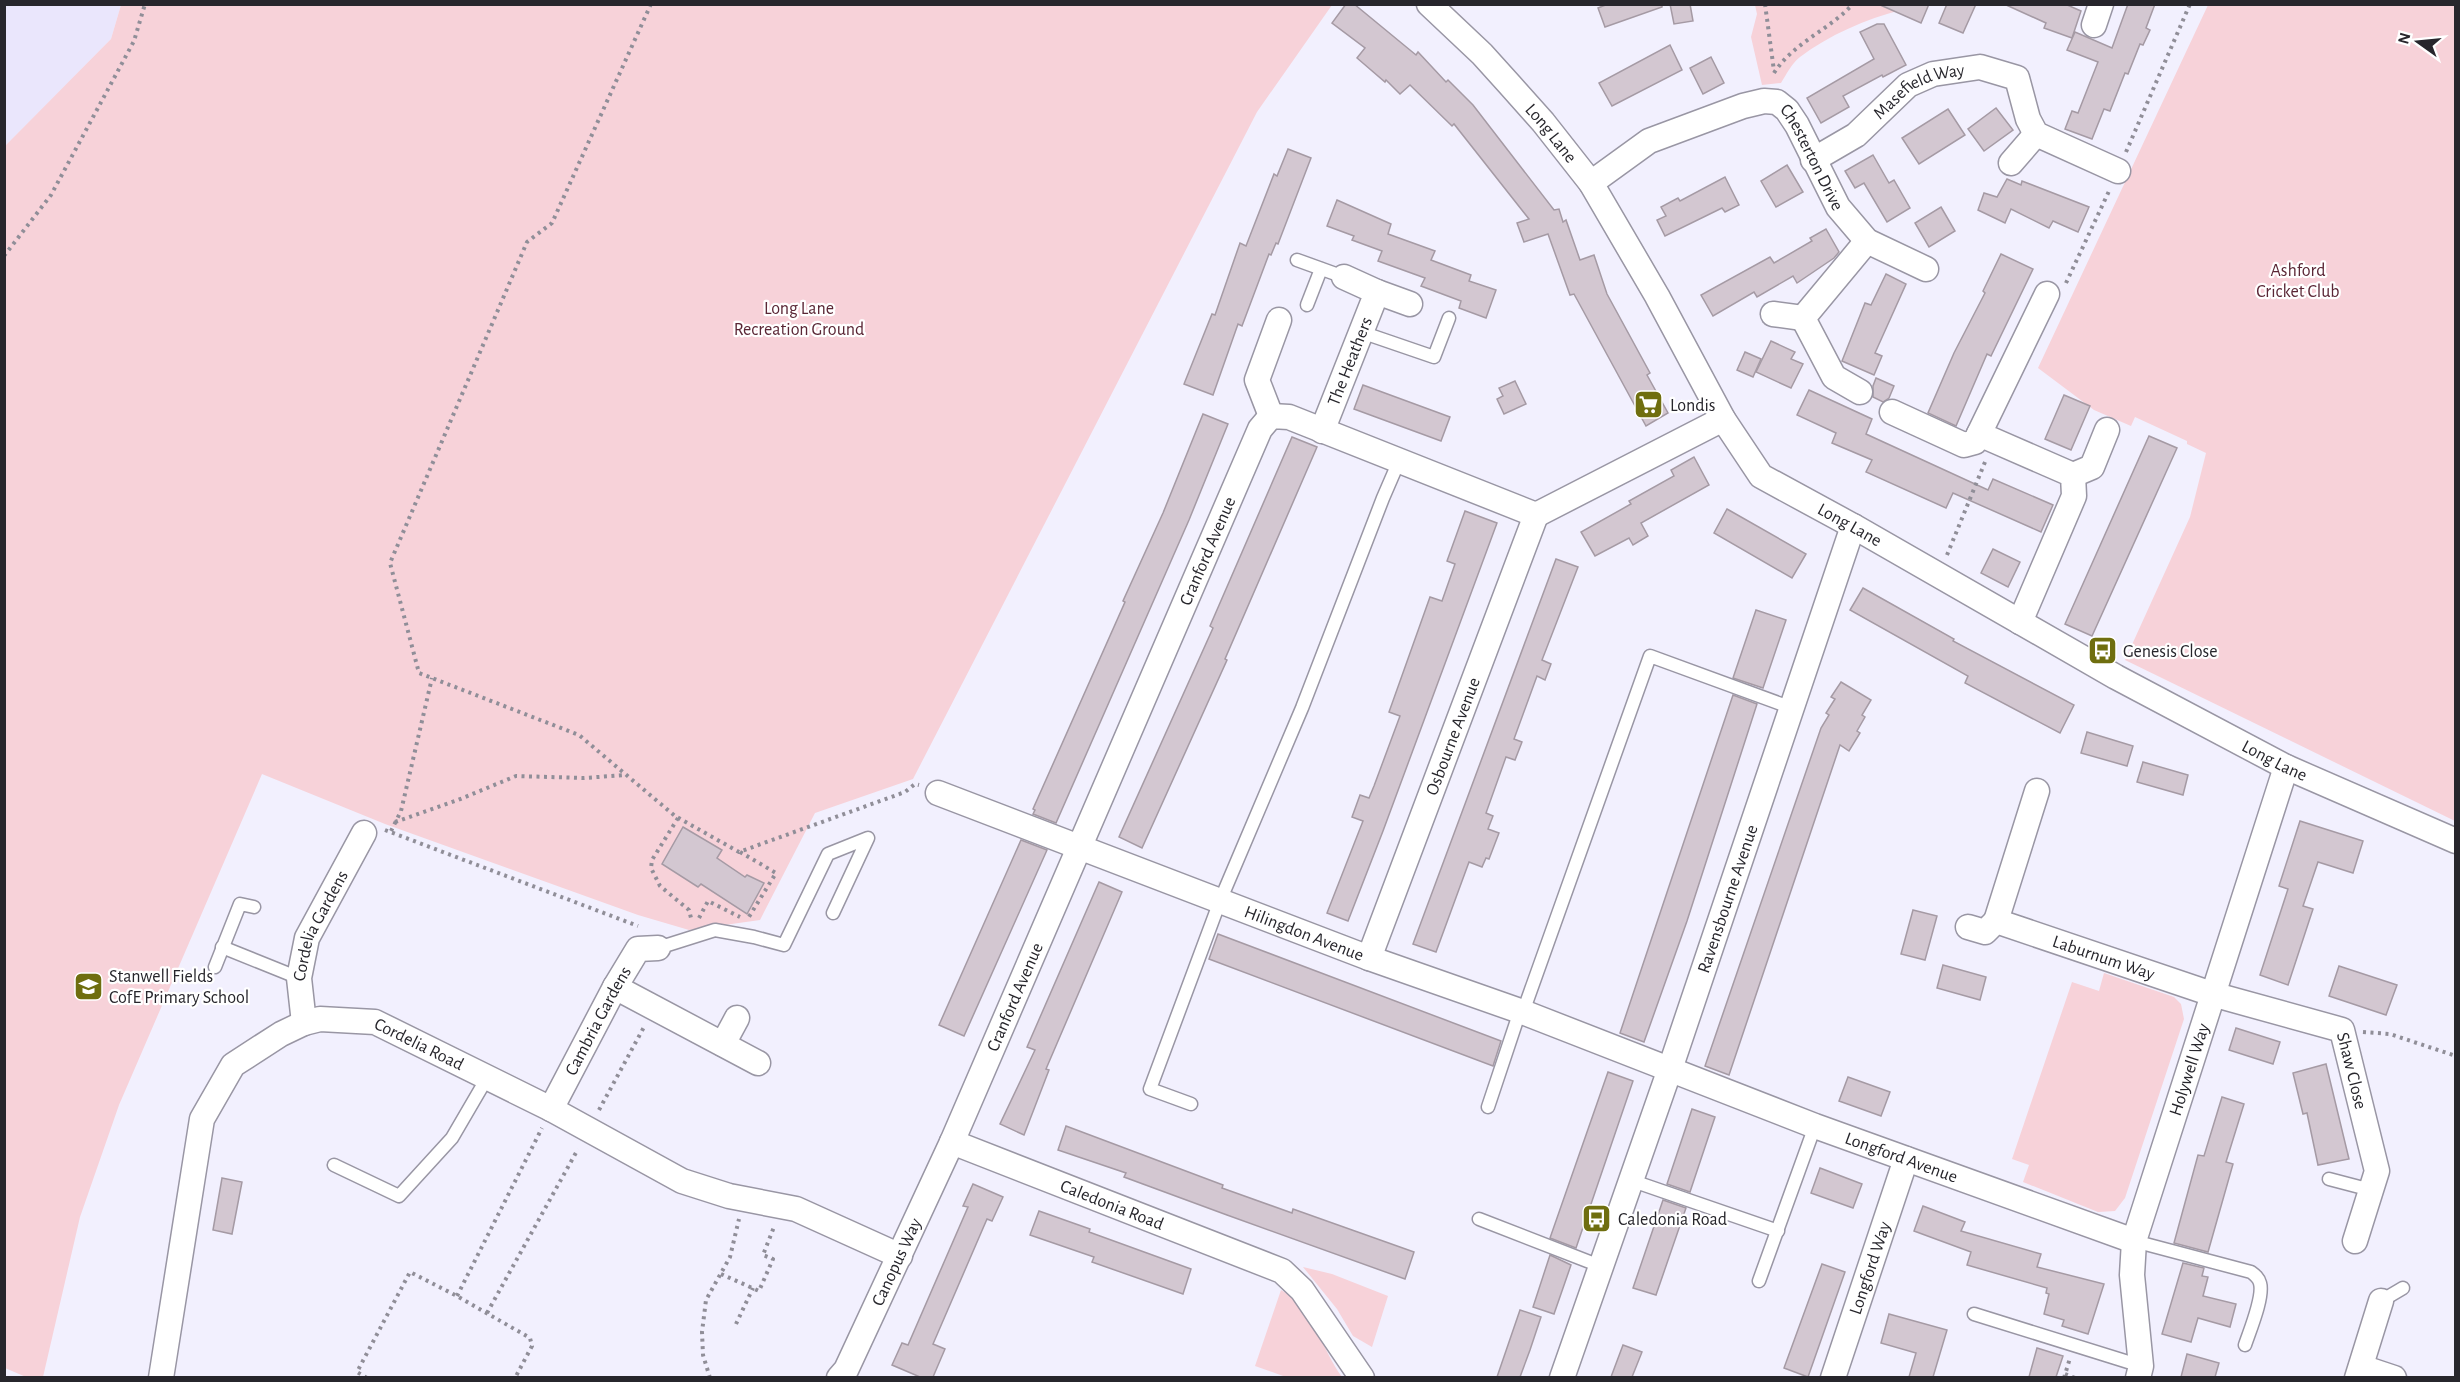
<svg xmlns="http://www.w3.org/2000/svg" width="2460" height="1382" font-family="'Alegreya Sans',sans-serif">
  <style>
    .built { fill: #eae6fc }
    .green { fill: #f7d2d9 }
    .building { fill: #d3c7d1; stroke: #a59aa4; stroke-width: 1.5 }
    .lines { fill: none; stroke-linecap: round; stroke-linejoin: round }
    .service-casing { stroke: #9996a4; stroke-width: 15 }
    .minor-casing { stroke: #9996a4; stroke-width: 27 }
    .path { stroke: #908e98; stroke-width: 4; stroke-dasharray: 3 4.5; stroke-linecap: butt }
    .service { stroke: #fff; stroke-width: 12 }
    .minor { stroke: #fff; stroke-width: 24 }
    .labels { text-anchor: middle; stroke-width: 4.5; stroke-linejoin: round; paint-order: stroke }
    .street-label { font-size: 18px; fill: #27262c; stroke: #fff }
    .park-label { font-size: 18px; fill: #5a2635; stroke: #fff }
    .poi-label { font-size: 18px; fill: #27262c; stroke: #fff; text-anchor: start }
  </style>
  <rect width="100%" height="100%" fill="#f2f0fe"/>
  <polygon class="built" points="5,5 121,5 111,39 5,146"/>
  <g class="green">
    <polygon points="121,5 1332,5 1257,112 913,779 815,813 760,920 689,930 638,915 385,824 262,774 119,1105 80,1217 43,1377 26,1377 5,1368 5,146 111,39"/>
    <path d="M1755 5H1902L1901 10C1866 19 1829 35 1800 57 1792 63 1786 75 1781 83L1762 85 1751 37 1757 14Z"/>
    <polygon points="2208,5 2455,5 2455,821 2125,660 2190,517 2206,453 2187,444 2187,441 2135,417 2131,426 2094,410 2038,368"/>
    <polygon points="2104,973 2174,997 2181,1004 2184,1019 2125,1198 2115,1211 2098,1212 2023,1182 2029,1165 2012,1159 2072,982 2099,991"/>
    <polygon points="1303,1267 1332,1274 1388,1296 1372,1347 1353,1336 1337,1309"/>
    <path d="M1281 1290C1313 1307 1322 1350 1342 1377H1286L1255 1366Z"/>
  </g>
  <g class="building">
    <polygon points="1346,4 1354,4 1416,55 1418,52 1446,82 1448,80 1473,105 1554,210 1559,209 1563,222 1566,220 1580,260 1594,255 1607,294 1650,373 1647,375 1668,413 1646,426 1574,294 1570,295 1548,234 1524,242 1517,223 1529,219 1454,124 1452,126 1410,85 1400,94 1386,80 1385,82 1357,58 1365,48 1332,23"/>
    <polygon points="1608,4 1662,4 1662,7 1605,27 1598,8"/>
    <polygon points="1670,4 1690,4 1693,21 1674,24"/>
    <polygon points="1878,4 1929,4 1921,23"/>
    <polygon points="1947,4 1976,4 1963,33 1939,23"/>
    <polygon points="2004,4 2065,4 2081,11 2072,38 2044,28 2046,23"/>
    <polygon points="2128,4 2155,4 2146,28 2150,30 2143,45 2140,44 2128,74 2125,73 2110,111 2104,109 2092,139 2065,129 2072,111 2078,113 2098,62 2067,50 2075,32 2112,48"/>
    <polygon points="1877,24 1884,24 1906,65 1883,77 1882,75 1843,96 1849,107 1821,123 1807,98 1874,59 1860,32"/>
    <polygon points="1670,45 1682,70 1612,106 1599,83"/>
    <polygon points="1711,57 1724,83 1703,94 1690,68"/>
    <polygon points="1996,108 2013,130 1984,151 1968,129"/>
    <polygon points="1948,109 1965,135 1919,164 1902,138"/>
    <polygon points="1288,149 1311,158 1278,244 1276,243 1271,255 1269,254 1242,326 1238,324 1213,395 1184,384 1212,314 1215,315 1240,243 1246,246 1274,174 1277,176"/>
    <polygon points="1873,155 1889,183 1894,180 1910,208 1887,222 1864,183 1855,188 1845,171"/>
    <polygon points="1787,165 1803,192 1776,207 1761,181"/>
    <polygon points="1725,177 1739,205 1725,212 1722,208 1665,236 1657,220 1666,216 1661,207 1678,198 1680,201"/>
    <polygon points="2007,179 2021,185 2022,181 2089,207 2078,232 2053,221 2049,228 2011,209 2005,223 1978,210 1984,193 1997,197"/>
    <polygon points="1337,200 1391,224 1388,234 1435,251 1431,260 1471,275 1469,281 1496,290 1486,318 1459,308 1461,301 1421,286 1425,278 1378,261 1382,251 1352,240 1354,236 1327,226"/>
    <polygon points="1941,207 1955,231 1929,247 1915,223"/>
    <polygon points="1826,229 1839,252 1834,258 1797,283 1793,276 1757,297 1754,292 1713,316 1701,295 1770,257 1774,263 1812,241 1810,238"/>
    <polygon points="2001,254 2033,269 1991,356 1987,354 1956,426 1928,413 1954,353 1985,293 1983,291"/>
    <polygon points="1886,274 1906,284 1875,353 1882,356 1874,375 1842,361 1865,303 1871,305"/>
    <polygon points="1771,341 1795,352 1791,359 1803,364 1791,388 1756,372"/>
    <polygon points="1745,352 1761,359 1753,377 1737,370"/>
    <polygon points="1876,378 1894,386 1889,398 1883,402 1873,397 1873,386"/>
    <polygon points="1515,381 1526,404 1504,414 1497,399 1503,396 1499,388"/>
    <polygon points="1363,385 1450,417 1441,441 1354,409"/>
    <polygon points="1809,390 1872,419 1866,434 1988,490 1993,479 2053,505 2041,532 1953,493 1946,508 1866,472 1872,460 1832,443 1836,433 1797,415"/>
    <polygon points="2064,395 2090,406 2071,450 2045,439"/>
    <polygon points="1203,414 1228,424 1189,520 1056,823 1033,814 1035,810 1033,809 1125,602 1123,601 1163,513"/>
    <polygon points="2149,436 2177,448 2092,636 2065,624"/>
    <polygon points="1292,437 1317,447 1225,659 1227,660 1142,848 1119,837 1213,628 1210,626"/>
    <polygon points="1694,457 1709,485 1641,523 1648,536 1633,545 1629,538 1595,556 1581,532 1631,504 1629,501 1674,476 1671,470"/>
    <polygon points="1727,509 1806,554 1792,578 1714,533"/>
    <polygon points="1465,511 1497,523 1383,831 1348,921 1327,913 1363,821 1352,817 1360,795 1369,798 1374,786 1400,716 1389,712 1430,597 1442,601 1455,564 1447,561"/>
    <polygon points="1993,549 2020,562 2008,587 1981,573"/>
    <polygon points="1556,559 1578,567 1542,660 1551,664 1545,680 1537,676 1514,739 1522,742 1515,760 1506,757 1486,813 1493,816 1488,829 1499,833 1489,859 1486,858 1482,867 1469,862 1436,952 1413,944"/>
    <polygon points="1863,588 1954,639 1953,641 2074,705 2060,733 1965,683 1968,676 1850,610"/>
    <polygon points="1756,610 1786,620 1763,688 1733,678"/>
    <polygon points="1841,682 1871,700 1862,715 1865,717 1857,731 1860,733 1849,751 1840,745 1729,1075 1705,1066 1821,728 1829,715 1826,713 1835,699 1831,697"/>
    <polygon points="1733,695 1757,704 1687,921 1644,1042 1620,1033"/>
    <polygon points="2087,732 2133,746 2127,766 2081,753"/>
    <polygon points="2143,762 2188,775 2183,795 2137,782"/>
    <polygon points="2300,821 2363,841 2353,873 2318,862 2303,906 2313,909 2288,985 2260,975 2288,889 2279,886"/>
    <polygon points="683,827 722,850 717,858 745,877 747,875 764,883 747,914 701,884 698,887 662,864"/>
    <polygon points="1021,840 1047,850 964,1036 939,1025"/>
    <polygon points="1099,882 1122,892 1046,1069 1049,1070 1024,1135 1000,1124 1035,1050 1027,1047"/>
    <polygon points="1913,910 1937,916 1925,960 1901,954"/>
    <polygon points="1218,934 1501,1041 1493,1066 1209,959"/>
    <polygon points="1943,965 1986,977 1980,1000 1937,988"/>
    <polygon points="2339,966 2397,985 2386,1015 2329,996"/>
    <polygon points="2236,1028 2280,1042 2273,1064 2229,1050"/>
    <polygon points="2326,1064 2349,1159 2318,1165 2307,1113 2303,1114 2293,1073"/>
    <polygon points="1608,1072 1633,1081 1576,1248 1550,1238"/>
    <polygon points="1848,1077 1890,1092 1881,1116 1839,1101"/>
    <polygon points="2222,1097 2244,1104 2226,1162 2233,1164 2208,1252 2174,1243 2198,1155 2204,1156"/>
    <polygon points="1692,1109 1715,1117 1690,1192 1667,1184"/>
    <polygon points="1066,1126 1223,1185 1222,1188 1292,1213 1293,1209 1414,1252 1405,1279 1227,1215 1124,1177 1126,1173 1058,1150"/>
    <polygon points="1820,1168 1862,1184 1853,1208 1811,1193"/>
    <polygon points="222,1178 242,1182 232,1234 213,1230"/>
    <polygon points="973,1184 1003,1197 992,1221 987,1219 933,1344 945,1349 933,1377 920,1377 892,1365 902,1343 908,1345 968,1207 963,1206"/>
    <polygon points="1663,1200 1686,1208 1656,1295 1633,1288"/>
    <polygon points="1923,1206 1965,1222 1961,1231 2041,1254 2037,1267 2104,1284 2088,1334 2062,1326 2064,1320 2044,1314 2049,1294 2046,1293 2047,1288 1967,1265 1971,1252 1914,1231"/>
    <polygon points="1039,1211 1090,1229 1089,1232 1191,1269 1183,1294 1092,1262 1094,1257 1030,1235"/>
    <polygon points="1550,1255 1571,1265 1554,1314 1533,1307"/>
    <polygon points="2183,1263 2204,1268 2202,1276 2208,1277 2203,1296 2236,1304 2230,1327 2198,1318 2191,1342 2162,1334"/>
    <polygon points="1822,1264 1845,1272 1808,1377 1784,1368"/>
    <polygon points="1520,1310 1541,1317 1530,1350 1520,1377 1497,1377"/>
    <polygon points="1889,1314 1947,1330 1933,1377 1909,1377 1916,1353 1881,1343"/>
    <polygon points="1623,1345 1642,1352 1632,1377 1611,1377"/>
    <polygon points="2037,1348 2063,1356 2056,1377 2029,1377"/>
    <polygon points="2187,1354 2219,1363 2215,1377 2181,1377"/>
  </g>
  <g class="lines">
    <defs>
      <g id="service">
        <polyline points="1297,260 1344,277"/>
        <polyline points="1307,305 1321,269"/>
        <polyline points="1361,332 1434,357 1449,318"/>
        <polyline points="222,947 299,978"/>
        <polyline points="658,948 715,930 754,937 784,945 828,854 868,838 833,913"/>
        <polyline points="215,967 240,904 254,907"/>
        <polyline points="1523,1012 1650,656 1792,708"/>
        <polyline points="1191,1104 1150,1089 1220,901 1302,708 1383,498 1399,461"/>
        <polyline points="1488,1107 1520,1011"/>
        <polyline points="334,1165 399,1196 452,1138 487,1078"/>
        <polyline points="2329,1179 2371,1190"/>
        <polyline points="1630,1180 1778,1231"/>
        <polyline points="1479,1219 1600,1266"/>
        <path d="M2134 1241 2251 1272C2255 1275 2259 1278 2260 1283 2264 1297 2250 1330 2245 1345"/>
        <polyline points="1759,1281 1815,1126"/>
        <polyline points="2381,1301 2403,1288"/>
        <polyline points="1974,1314 2141,1366"/>
      </g>
      <g id="minor">
        <path id="s1" d="M1429 4 1482 54 1510 85 1543 122 1591 183 1657 296 1723 419 1761 476 1853 526 2116 677 2286 767 2456 841"/>
        <polyline points="2094,25 2101,4"/>
        <path id="s2" d="M1813 160 1856 135 1908 85 1933 74 1980 67 2017 78 2028 119 2036 134 2118 171"/>
        <polyline points="2011,163 2036,134"/>
        <path id="s3" d="M1591 183 1649 141 1743 106 1764 101 1777 102 1787 110 1797 125 1838 207 1867 241 1926 269"/>
        <polyline points="1377,292 1410,304"/>
        <polyline points="1773,314 1803,318"/>
        <polyline points="1860,392 1834,377 1803,318 1867,241"/>
        <polyline points="1892,412 1964,445 1975,442 1979,434"/>
        <polyline points="1271,416 1257,380 1279,320"/>
        <path id="s4" d="M1322 431 1377 292 1344 277"/>
        <polyline points="2073,475 2092,467 2107,430"/>
        <polyline points="2020,622 2074,496 2073,475 1979,434 2047,294"/>
        <path id="s5" d="M938 793 1369 958 1520 1011 1815 1126 2134 1241"/>
        <polyline points="1996,921 2037,791"/>
        <path id="s6" d="M1968 927 1985 932 1996 921 2212 994 2342 1030 2377 1171 2355 1241"/>
        <path id="s7" d="M1369 958 1536 515"/>
        <polyline points="615,987 758,1063"/>
        <path id="s8" d="M304 1023 299 978 307 938 364 833"/>
        <polyline points="723,1044 737,1018"/>
        <path id="s9" d="M551 1109 615 987 638 949 658 948"/>
        <path id="s10" d="M952 1142 1282 1271 1302 1290 1362 1378"/>
        <polyline points="2361,1367 2394,1378"/>
        <path id="s11" d="M161 1378 202 1119 233 1065 281 1034 304 1023 320 1019 375 1022 551 1109 682 1181 729 1196 796 1209 900 1256"/>
        <path id="s12" d="M839 1378 846 1370 952 1142 1260 429 1271 416 1289 417 1536 515 1723 419"/>
        <path id="s13" d="M1562 1378 1670 1069 1853 526"/>
        <path id="s14" d="M1833 1378 1906 1159"/>
        <path id="s15" d="M2138 1378 2141 1366 2132 1275 2134 1241 2286 767"/>
        <polyline points="2357,1378 2381,1301"/>
      </g>
    </defs>
    <use href="#service" class="service-casing"/>
    <use href="#minor" class="minor-casing"/>
    <g class="path">
      <polyline points="651,4 552,223 527,242 390,563 419,673 579,735 675,816 739,852 905,792 915,784 919,785"/>
      <polyline points="1765,4 1774,71"/>
      <path d="M1774 73C1793 43 1829 30 1853 4"/>
      <polyline points="2126,152 2190,4"/>
      <polyline points="4,256 51,195 134,41 145,4"/>
      <polyline points="2066,283 2110,189"/>
      <polyline points="1947,555 1985,462"/>
      <polyline points="678,818 652,860 651,868 660,886 689,910 692,922"/>
      <polyline points="395,822 458,800 516,776 584,778 626,775"/>
      <polyline points="385,830 638,926"/>
      <polyline points="391,831 401,811 432,678"/>
      <polyline points="740,852 776,873 747,920"/>
      <polyline points="699,918 708,901 740,917"/>
      <polyline points="2363,1032 2390,1034 2456,1056"/>
      <polyline points="599,1110 644,1027"/>
      <polyline points="721,1274 759,1291 773,1259 763,1255 774,1227"/>
      <polyline points="457,1296 542,1128"/>
      <polyline points="487,1313 578,1149"/>
      <polyline points="736,1324 753,1288"/>
      <polyline points="2065,1374 2075,1378"/>
      <polyline points="367,1378 357,1372 410,1272 457,1296 530,1338 532,1346 515,1378"/>
      <polyline points="710,1378 703,1355 702,1332 706,1300 730,1257 739,1219"/>
      <polyline points="2064,1378 2070,1358"/>
    </g>
    <use href="#service" class="service"/>
    <use href="#minor" class="minor"/>
  </g>
  <defs>
    <symbol id="supermarket-square" viewBox="-11 -11 22 22"><rect x="-9" y="-9" width="18" height="18" rx="4" fill="#6f6e0f" stroke="#fff"/><path d="M-6-5.5h2.5l.6 2H6L4.5 2H-2.5L-4.4-4H-6ZM-1.5 3.2a1.3 1.3 0 1 0 .1 0ZM3 3.2a1.3 1.3 0 1 0 .1 0Z" fill="#fff"/></symbol>
    <symbol id="bus-square" viewBox="-11 -11 22 22"><rect x="-9" y="-9" width="18" height="18" rx="4" fill="#6f6e0f" stroke="#fff"/><path d="M-5-6H5V4H4V6H2V4H-2V6H-4V4H-5ZM-3.5-4V0h7V-4ZM-3.5 1.2v1.5H-2V1.2ZM2 1.2v1.5H3.5V1.2Z" fill="#fff"/></symbol>
    <symbol id="school-square" viewBox="-11 -11 22 22"><rect x="-9" y="-9" width="18" height="18" rx="4" fill="#6f6e0f" stroke="#fff"/><path d="M0-5L7-2L0 1L-7-2ZM-4 1L0 2.5L4 1V4Q0 6-4 4Z" fill="#fff"/></symbol>
  </defs>
  <g fill-rule="evenodd">
    <use href="#supermarket-square" x="1632" y="388" width="33" height="33"/>
    <use href="#bus-square" x="2086" y="634" width="33" height="33"/>
    <use href="#school-square" x="72" y="970" width="33" height="33"/>
    <use href="#bus-square" x="1580" y="1202" width="33" height="33"/>
  </g>
  <g class="labels">
    <g class="street-label">
      <text dy="6" stroke="none"><textPath href="#s2" startOffset="129">Masefield Way</textPath></text>
      <text dy="6" stroke="none"><textPath href="#s1" startOffset="178">Long Lane</textPath></text>
      <text dy="6" stroke="none"><textPath href="#s3" startOffset="273">Chesterton Drive</textPath></text>
      <text dy="6" stroke="none"><textPath href="#s4" startOffset="75">The Heathers</textPath></text>
      <text dy="6" stroke="none"><textPath href="#s1" startOffset="682">Long Lane</textPath></text>
      <text dy="6" stroke="none"><textPath href="#s12" startOffset="906">Cranford Avenue</textPath></text>
      <text dy="6" stroke="none"><textPath href="#s7" startOffset="237">Osbourne Avenue</textPath></text>
      <text dy="6" stroke="none"><textPath href="#s1" startOffset="1168">Long Lane</textPath></text>
      <text dy="6" stroke="none"><textPath href="#s13" startOffset="507">Ravensbourne Avenue</textPath></text>
      <text dy="6" stroke="none"><textPath href="#s8" startOffset="102">Cordelia Gardens</textPath></text>
      <text dy="6" stroke="none"><textPath href="#s5" startOffset="392">Hilingdon Avenue</textPath></text>
      <text dy="6" stroke="none"><textPath href="#s6" startOffset="147">Laburnum Way</textPath></text>
      <text dy="6" stroke="none"><textPath href="#s12" startOffset="420">Cranford Avenue</textPath></text>
      <text dy="6" stroke="none"><textPath href="#s9" startOffset="100">Cambria Gardens</textPath></text>
      <text dy="6" stroke="none"><textPath href="#s11" startOffset="528">Cordelia Road</textPath></text>
      <text dy="6" stroke="none"><textPath href="#s15" startOffset="318">Holywell Way</textPath></text>
      <text dy="6" stroke="none"><textPath href="#s6" startOffset="438">Shaw Close</textPath></text>
      <text dy="6" stroke="none"><textPath href="#s5" startOffset="1030">Longford Avenue</textPath></text>
      <text dy="6" stroke="none"><textPath href="#s10" startOffset="172">Caledonia Road</textPath></text>
      <text dy="6" stroke="none"><textPath href="#s12" startOffset="130">Canopus Way</textPath></text>
      <text dy="6" stroke="none"><textPath href="#s14" startOffset="116">Longford Way</textPath></text>
    </g>
    <g class="park-label">
      <text x="2298" y="276">Ashford<tspan x="2298" dy="21">Cricket Club</tspan></text>
      <text x="799" y="314">Long Lane<tspan x="799" dy="21">Recreation Ground</tspan></text>
    </g>
    <g class="poi-label">
      <text x="1670" y="411">Londis</text>
      <text x="2123" y="657">Genesis Close</text>
      <text x="109" y="982">Stanwell Fields<tspan x="109" dy="21">CofE Primary School</tspan></text>
      <text x="1618" y="1225">Caledonia Road</text>
    </g>
  </g>
  <rect width="2460" height="1382" fill="none" stroke="#27262c" stroke-width="12"/>
  <g transform="translate(2418 42) rotate(285)" stroke="#ffffff" stroke-width="4.5" paint-order="stroke">
  <path d="M0-4.5L10 22L0 15L-10 22Z" fill="#27262c"/>
  <text y="-9" font-size="16" font-weight="bold" text-anchor="middle" fill="#27262c">N</text>
  </g>
</svg>
